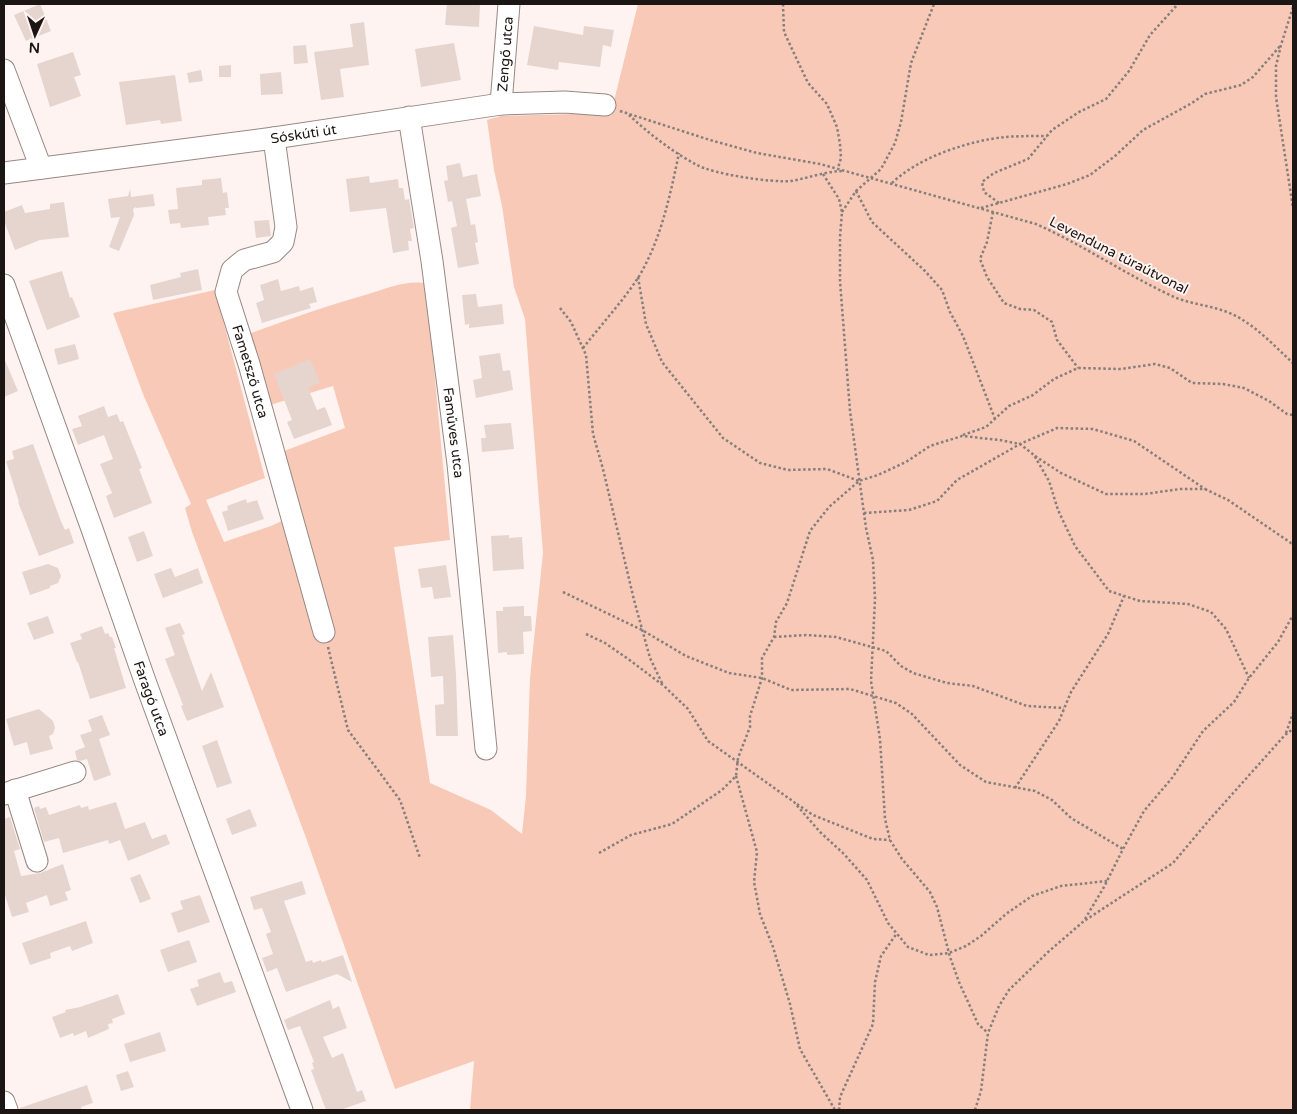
<svg xmlns="http://www.w3.org/2000/svg" width="1297" height="1114" font-family="'Varela Round',sans-serif">
  <style>
    .green { fill: #f8c9b7 }
    .building { fill: #e6d5cf }
    .lines { fill: none; stroke-linecap: round; stroke-linejoin: round }
    .minor-casing { stroke: #978883; stroke-width: 23 }
    .path { stroke: #867e7b; stroke-width: 2.5; stroke-dasharray: 2.5 2.5; stroke-linecap: butt }
    .minor { stroke: #fff; stroke-width: 21 }
    .labels { text-anchor: middle; stroke-width: 4; stroke-linejoin: round; paint-order: stroke }
    .street-label { font-size: 14px; fill: #1b1513; stroke: #fef3f0 }
  </style>
  <rect width="100%" height="100%" fill="#fef3f0"/>
  <path class="green" d="M638 4H1293V1110H470L474 1061 395 1089 305 835 192 532 185 508 191 504 143 394 113 313 215 290 265 478 206 500 224 542 271 526 297 514 284 451 345 428 333 386 270 405 251 333C289 319 327 306 365 295 385 289 405 280 426 283L450 540 394 547 430 783 491 810 522 834 526 796 530 678 543 553 525 319 514 287 502 206 494 170 487 120 501 116 611 113Z"/>
  <g class="building">
    <polygon points="40,4 51,31 26,41 14,15"/>
    <polygon points="447,4 480,4 479,27 445,25"/>
    <polygon points="364,22 369,65 340,69 344,97 321,100 314,52 353,47 350,24"/>
    <polygon points="534,26 583,35 584,26 614,30 611,47 603,45 600,67 559,62 558,70 527,65"/>
    <polygon points="454,43 461,80 421,87 415,49"/>
    <polygon points="306,45 308,63 294,64 293,46"/>
    <polygon points="73,52 81,75 74,77 81,96 50,107 37,64"/>
    <polygon points="231,65 231,77 219,77 219,66"/>
    <polygon points="201,70 203,81 189,83 187,73"/>
    <polygon points="281,72 283,94 261,95 260,74"/>
    <polygon points="175,75 182,121 161,124 160,120 126,125 119,82"/>
    <polygon points="460,163 463,177 477,174 481,196 466,199 471,225 475,224 478,242 475,243 479,264 458,268 451,228 457,226 452,201 448,202 444,181 448,180 446,166"/>
    <polygon points="369,176 370,183 398,179 399,188 403,188 405,200 409,199 414,228 410,229 412,241 408,241 409,250 393,253 386,208 350,212 346,179"/>
    <polygon points="221,178 223,193 227,192 229,208 225,208 226,215 208,217 209,225 181,228 180,223 170,224 168,210 178,209 176,188 202,185 202,180"/>
    <polygon points="130,189 131,197 153,194 155,206 136,208 136,207 133,209 134,215 119,251 109,247 120,217 111,218 108,199 128,196"/>
    <polygon points="64,202 69,237 40,240 15,250 4,221 4,212 22,205 25,213 50,209 50,204"/>
    <polygon points="269,220 271,236 256,238 254,221"/>
    <polygon points="198,269 202,290 153,300 150,285 181,277 180,273"/>
    <polygon points="62,271 70,298 72,297 80,317 47,330 29,281"/>
    <polygon points="278,279 281,291 299,286 300,291 313,287 317,302 309,304 311,308 262,323 256,303 264,300 260,285"/>
    <polygon points="476,294 478,307 502,304 504,324 469,328 469,324 465,325 462,295"/>
    <polygon points="75,344 79,359 58,365 54,349"/>
    <polygon points="500,353 503,371 510,370 513,390 476,398 473,380 482,378 479,356"/>
    <polygon points="4,358 18,391 4,397"/>
    <polygon points="310,359 320,383 308,388 317,410 325,407 332,425 294,439 287,422 292,420 274,374"/>
    <polygon points="104,406 108,417 117,414 120,422 123,421 142,468 139,469 152,503 114,518 106,496 112,493 100,464 113,459 104,435 78,445 72,429 82,426 78,416"/>
    <polygon points="511,423 514,449 482,452 481,438 486,438 484,425"/>
    <polygon points="33,444 60,519 65,530 69,528 74,543 39,556 18,502 19,502 6,461 14,459 12,451"/>
    <polygon points="246,499 247,503 257,500 264,519 228,531 222,512 228,510 227,506"/>
    <polygon points="144,531 153,556 137,562 128,537"/>
    <polygon points="509,535 509,538 522,537 524,569 493,571 491,536"/>
    <polygon points="48,564 58,568 61,576 58,583 50,586 50,588 30,595 22,572"/>
    <polygon points="446,565 451,597 434,599 432,587 421,588 418,569"/>
    <polygon points="171,568 175,577 198,568 203,583 163,598 154,574"/>
    <polygon points="524,606 524,616 531,616 532,631 523,632 524,654 507,655 507,652 498,653 496,611 503,611 503,607"/>
    <polygon points="48,616 54,633 34,640 27,623"/>
    <polygon points="180,623 185,634 182,635 202,691 211,672 224,707 187,721 181,706 183,705 165,659 175,655 165,628"/>
    <polygon points="102,626 105,634 108,633 110,637 112,637 116,648 114,648 126,688 90,699 78,662 77,662 70,643 82,639 80,634"/>
    <polygon points="453,635 456,675 458,736 436,736 435,705 444,704 443,676 431,677 428,637"/>
    <polygon points="39,709 53,721 55,728 53,734 49,736 53,749 30,755 27,742 14,746 6,719"/>
    <polygon points="102,715 110,735 99,739 111,775 94,781 87,759 80,761 77,760 75,751 85,747 80,735 92,731 88,720"/>
    <polygon points="217,740 232,783 217,788 202,746"/>
    <polygon points="116,802 125,829 145,822 152,839 166,834 170,844 128,861 120,840 109,844 108,840 63,853 59,838 44,842 34,808 39,806 40,809 46,807 49,815 80,805 81,808 88,806 89,810"/>
    <polygon points="250,809 257,826 232,835 226,819"/>
    <polygon points="10,817 20,849 14,851 21,876 40,873 63,864 71,890 65,892 68,900 50,906 47,895 26,903 29,912 12,917 4,892 4,819"/>
    <polygon points="140,874 151,899 140,903 130,878"/>
    <polygon points="302,881 306,894 284,901 306,962 312,960 313,963 321,960 322,962 343,955 352,982 337,974 286,992 277,968 267,972 262,958 273,954 266,934 271,932 262,908 254,910 250,897"/>
    <polygon points="200,895 210,922 178,933 171,913 183,909 180,901"/>
    <polygon points="86,921 93,943 72,951 70,946 50,953 51,958 30,965 22,943"/>
    <polygon points="189,940 197,962 168,972 160,950"/>
    <polygon points="220,972 224,983 232,981 236,992 197,1006 190,989 199,986 197,980"/>
    <polygon points="118,994 125,1014 112,1019 113,1023 108,1024 109,1029 88,1038 86,1031 74,1036 73,1033 60,1038 52,1017 66,1012 65,1010 80,1007"/>
    <polygon points="330,1000 333,1009 339,1006 347,1028 323,1037 332,1058 343,1053 357,1092 362,1090 366,1101 340,1110 326,1110 311,1070 314,1069 312,1063 314,1062 300,1026 288,1030 284,1020"/>
    <polygon points="160,1032 166,1051 130,1062 124,1044"/>
    <polygon points="128,1071 134,1087 121,1091 116,1075"/>
    <polygon points="87,1085 93,1103 81,1107 82,1110 20,1110 20,1108"/>
  </g>
  <g class="lines">
    <defs>
      <g id="minor">
        <polyline points="4,70 41,168"/>
        <path id="s1" d="M501 104 509 4"/>
        <path id="s2" d="M409 117 432 261 458 464 486 749"/>
        <path id="s3" d="M274 138 286 227 283 242 273 252 244 260 232 270 226 292 249 364 324 632"/>
        <path id="s4" d="M4 173 274 138 501 104 565 102 605 105"/>
        <path id="s5" d="M4 285 92 529 145 681 302 1110"/>
        <polyline points="15,790 37,861"/>
        <polyline points="4,794 75,772"/>
        <polyline points="4,1102 7,1110"/>
      </g>
    </defs>
    <use href="#minor" class="minor-casing"/>
    <g class="path">
      <polyline points="783,4 784,32 808,83 827,104 837,127 840,144 841,158 838,168"/>
      <polyline points="1293,7 1281,45 1276,66 1276,97 1293,208"/>
      <path d="M620 111 710 140 757 153 820 164 1036 224C1083 245 1125 274 1172 296 1189 304 1209 305 1227 312 1253 322 1273 345 1293 363"/>
      <path d="M629 115C648 133 674 153 697 165 713 174 772 183 791 181 809 178 826 171 844 171"/>
      <polyline points="823,174 839,199 842,212 840,237 840,281 850,411 866,528 873,560 875,599 871,681 880,739 885,819 890,840 902,859 930,892 937,907 950,957 959,982 978,1024 988,1033"/>
      <path d="M892 183C919 157 968 141 1005 137 1019 136 1033 136 1047 136"/>
      <polyline points="856,191 872,222 925,271 942,290 950,312 963,336 995,419"/>
      <polyline points="999,203 984,192 982,182 994,173 1028,159 1052,130 1079,112 1106,99 1129,71 1150,35 1178,4"/>
      <polyline points="981,208 1067,184 1090,175 1115,156 1143,130 1192,103 1205,94 1241,85 1253,77 1281,45"/>
      <polyline points="842,212 856,191 881,169 895,143 901,122 911,63 934,4"/>
      <polyline points="993,212 987,242 980,259 987,277 1004,303 1020,309 1034,310 1052,322 1057,340 1078,368"/>
      <polyline points="638,277 646,324 662,362 723,438 760,463 788,470 827,469 859,481"/>
      <polyline points="560,308 571,322 586,355 593,434 603,469 634,600 650,658 663,685"/>
      <path d="M583 348C601 325 622 302 638 278 661 240 670 196 679 153"/>
      <polyline points="963,435 986,427 1009,406 1033,395 1054,379 1078,368 1121,369 1155,364 1170,368 1192,383 1223,384 1244,388 1269,401 1287,414 1293,415"/>
      <polyline points="1035,456 1061,473 1106,494 1145,494 1180,489 1205,489 1228,500 1291,543 1293,543"/>
      <polyline points="864,513 909,510 937,501 957,480 1020,444 1057,428 1093,429 1134,441 1205,489"/>
      <polyline points="563,592 642,630 686,656 729,673 762,678 791,690 850,689 896,703 912,714 960,765 986,782 1035,791 1052,800 1071,818 1123,849"/>
      <polyline points="586,634 605,643 631,661 664,686 688,709 708,741 794,802 820,832 844,854 867,880 888,923 908,947 929,955 949,953 966,946 981,936 1006,914 1032,896 1061,886 1107,881"/>
      <polyline points="774,637 806,635 836,637 886,651 901,666 913,673 947,683 973,686 1027,706 1064,708"/>
      <polyline points="328,647 348,730 400,800 420,858"/>
      <polyline points="1286,733 1293,713"/>
      <polyline points="736,776 757,852 754,882 760,914 773,947 790,1004 800,1049 835,1110"/>
      <polyline points="1015,788 1059,721 1071,692 1108,634 1124,596"/>
      <polyline points="797,804 813,815 873,839 890,840"/>
      <polyline points="599,853 631,835 672,824 722,790 736,776 738,758 750,727 750,716 762,678 762,658 774,637 776,622 787,603 810,531 829,507 859,481 878,475 906,462 930,446 962,436 1000,440 1020,444 1034,455 1049,481 1058,510 1075,546 1109,591 1140,601 1188,604 1211,612 1226,629 1249,678"/>
      <polyline points="1085,919 1104,887 1123,849 1144,811 1172,778 1203,731 1234,702 1249,678 1278,642 1293,615"/>
      <polyline points="839,1110 840,1097 873,1024 875,982 881,956 897,933"/>
      <polyline points="975,1110 981,1091 988,1033 999,1006 1009,990 1048,952 1084,921 1173,863 1210,819 1285,735 1293,729"/>
    </g>
    <use href="#minor" class="minor"/>
  </g>
  <g class="labels">
    <g class="street-label">
      <text dy="5" stroke="none"><textPath href="#s1" startOffset="50">Zengő utca</textPath></text>
      <text dy="5" stroke="none"><textPath href="#s4" startOffset="302">Sóskúti út</textPath></text>
      <text transform="translate(1119 255) rotate(27)" y="5">Levenduna túraútvonal</text>
      <text dy="5" stroke="none"><textPath href="#s3" startOffset="271">Fametsző utca</textPath></text>
      <text dy="5" stroke="none"><textPath href="#s2" startOffset="319">Faműves utca</textPath></text>
      <text dy="5" stroke="none"><textPath href="#s5" startOffset="439">Faragó utca</textPath></text>
    </g>
  </g>
  <rect width="1297" height="1114" fill="none" stroke="#1b1513" stroke-width="10"/>
  <g transform="translate(35 35) rotate(183)" stroke="#fef3f0" stroke-width="4" paint-order="stroke">
  <path d="M0-4L9 19L0 12L-9 19Z" fill="#1b1513"/>
  <text y="-8" font-size="14" font-weight="bold" text-anchor="middle" fill="#1b1513">N</text>
  </g>
</svg>
